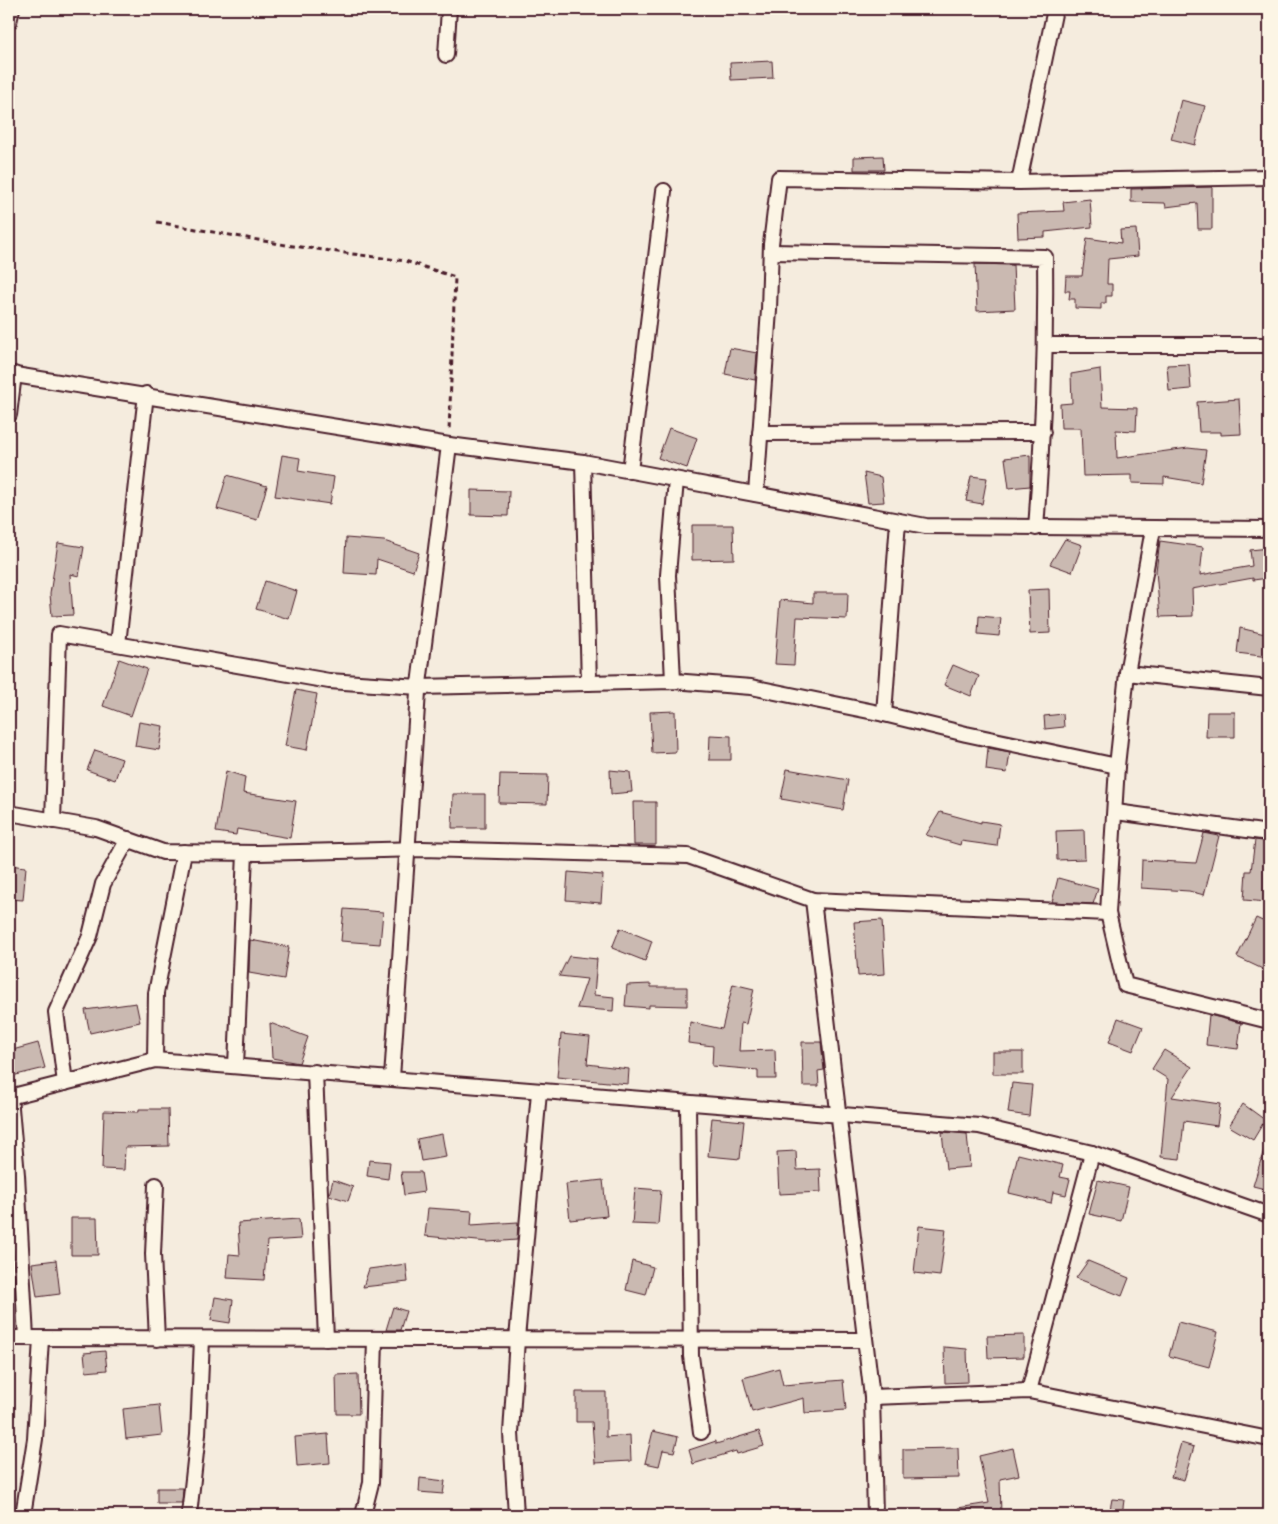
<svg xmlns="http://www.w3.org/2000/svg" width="1278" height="1524" font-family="'Patrick Hand',sans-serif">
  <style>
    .building { fill: #cab9b1; stroke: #4a1f2b }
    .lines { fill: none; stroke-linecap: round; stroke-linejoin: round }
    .minor-casing { stroke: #4a1f2b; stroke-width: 18 }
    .path { stroke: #4a1f2b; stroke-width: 3; stroke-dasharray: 5 4; stroke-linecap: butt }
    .minor { stroke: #fcf5e5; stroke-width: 14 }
  </style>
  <rect width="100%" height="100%" fill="#f5ecde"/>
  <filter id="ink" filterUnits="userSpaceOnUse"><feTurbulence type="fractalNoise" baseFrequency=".02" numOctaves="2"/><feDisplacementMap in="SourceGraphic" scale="10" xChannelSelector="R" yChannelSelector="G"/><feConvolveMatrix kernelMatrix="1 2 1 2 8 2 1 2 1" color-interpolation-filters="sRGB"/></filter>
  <g filter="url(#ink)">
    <g class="building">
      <polygon points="772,61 773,78 731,80 730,63"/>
      <polygon points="1181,100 1205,106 1195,145 1171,139"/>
      <polygon points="883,156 884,170 854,170 854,157"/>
      <polygon points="1212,187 1212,229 1198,229 1197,203 1166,207 1165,203 1131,202 1131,189"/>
      <polygon points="1090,199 1092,227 1045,232 1045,237 1018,238 1017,213 1064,211 1063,202"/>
      <polygon points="1136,229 1138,256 1108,259 1107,284 1112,284 1112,296 1106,296 1106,303 1101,303 1101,309 1075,308 1075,299 1069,299 1070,291 1065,291 1066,276 1082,276 1087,238 1121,243 1120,230"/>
      <polygon points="975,264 1013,265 1015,309 977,311"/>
      <polygon points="730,348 757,353 755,380 725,374"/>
      <polygon points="1189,364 1191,389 1169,391 1167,365"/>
      <polygon points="1100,369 1102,407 1137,408 1136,431 1116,430 1117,458 1188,448 1206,450 1201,483 1164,477 1164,484 1132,483 1132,475 1083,476 1081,428 1061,428 1060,404 1072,403 1071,374"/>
      <polygon points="1239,399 1241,434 1221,435 1221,432 1199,432 1197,402"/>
      <polygon points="669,428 697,438 687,468 658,458"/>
      <polygon points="282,455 300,458 298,471 334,477 330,504 275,496"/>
      <polygon points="1030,455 1030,486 1009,488 1005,458"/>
      <polygon points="864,473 881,477 884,502 868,503"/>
      <polygon points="227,475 267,486 257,520 217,509"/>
      <polygon points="971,476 987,478 982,504 966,501"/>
      <polygon points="471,490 509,491 508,516 471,515"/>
      <polygon points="692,525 733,525 734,559 692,560"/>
      <polygon points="346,538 384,541 419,553 413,571 377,559 376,575 344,573"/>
      <polygon points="1065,539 1082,545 1072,572 1050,564"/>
      <polygon points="1160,541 1203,547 1200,575 1252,566 1250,550 1269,548 1269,578 1253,580 1253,578 1192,589 1193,616 1160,617 1156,571"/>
      <polygon points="58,543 84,547 79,576 70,574 73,615 52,616 50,594"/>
      <polygon points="265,581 297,591 289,619 256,609"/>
      <polygon points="1049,589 1050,633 1030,634 1028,590"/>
      <polygon points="813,593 848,593 847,619 797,617 794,665 775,664 780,600 813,603"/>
      <polygon points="979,616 1001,618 999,636 978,634"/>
      <polygon points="1240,628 1269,635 1269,657 1237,653"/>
      <polygon points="119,659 147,669 131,716 103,706"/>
      <polygon points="953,665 979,676 971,696 944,685"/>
      <polygon points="296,690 317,694 307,750 285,746"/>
      <polygon points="675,711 676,752 652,753 650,712"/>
      <polygon points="1207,712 1235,712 1235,737 1206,737"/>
      <polygon points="1063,714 1064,727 1045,729 1044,716"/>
      <polygon points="139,722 163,726 159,750 135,746"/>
      <polygon points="710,735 731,736 731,760 709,760"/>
      <polygon points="988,748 1010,752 1007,773 986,770"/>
      <polygon points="95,750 122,759 115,780 87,770"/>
      <polygon points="787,769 848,780 843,810 781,799"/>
      <polygon points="610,770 630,772 632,792 611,794"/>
      <polygon points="226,771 245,777 243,793 296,801 290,838 237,829 236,835 216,832"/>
      <polygon points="500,774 548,775 547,804 499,803"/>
      <polygon points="453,794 485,794 485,828 452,828"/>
      <polygon points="633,802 656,802 656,845 634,845"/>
      <polygon points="940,812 981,823 981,821 1000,824 997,846 961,841 960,845 926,835"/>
      <polygon points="1084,830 1085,859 1057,860 1056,831"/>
      <polygon points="1204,833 1219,836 1204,895 1189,891 1141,888 1142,860 1196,863"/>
      <polygon points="1255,840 1269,842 1267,902 1244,900 1246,871 1251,871"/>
      <polygon points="9,865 26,867 23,900 9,899"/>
      <polygon points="568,872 603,875 601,903 566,900"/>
      <polygon points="1058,878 1098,889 1093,904 1052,902"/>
      <polygon points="344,909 383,912 380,944 341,941"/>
      <polygon points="1256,918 1269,924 1269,972 1237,957"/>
      <polygon points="882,920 885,974 858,976 854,922"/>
      <polygon points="620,928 652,941 645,961 612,948"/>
      <polygon points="250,940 289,947 284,979 249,973"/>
      <polygon points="569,956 597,959 594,995 614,997 613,1011 577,1008 587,979 559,976"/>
      <polygon points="651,984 651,987 687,987 687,1006 649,1005 649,1008 625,1006 627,985"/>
      <polygon points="733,984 754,989 746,1024 741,1023 739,1051 775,1050 776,1079 758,1079 758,1070 712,1066 713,1046 688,1043 690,1022 722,1029"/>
      <polygon points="136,1003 140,1022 90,1033 85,1010"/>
      <polygon points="1209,1015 1241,1023 1238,1049 1206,1045"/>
      <polygon points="1118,1018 1143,1027 1133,1051 1109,1042"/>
      <polygon points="270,1023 308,1037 299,1063 272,1058"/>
      <polygon points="561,1034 590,1037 587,1064 629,1069 628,1084 557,1077"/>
      <polygon points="802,1042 821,1042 824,1070 818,1071 819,1086 803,1086"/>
      <polygon points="38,1043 45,1068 12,1076 9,1051"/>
      <polygon points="1164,1050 1192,1067 1172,1097 1220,1104 1217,1126 1184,1121 1180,1159 1161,1157 1168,1079 1152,1069"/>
      <rect x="993" y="1052" width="30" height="22"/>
      <polygon points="1012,1083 1032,1085 1029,1116 1008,1113"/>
      <polygon points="1243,1104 1265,1120 1253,1140 1229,1126"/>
      <polygon points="139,1109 168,1109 169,1146 125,1147 124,1170 102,1169 104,1111 139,1112"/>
      <polygon points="712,1118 744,1121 740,1159 708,1156"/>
      <polygon points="942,1132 967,1134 970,1167 946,1169"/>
      <polygon points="442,1134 446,1157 421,1161 417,1139"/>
      <polygon points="1266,1143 1269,1144 1269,1190 1253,1186"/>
      <polygon points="796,1151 797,1170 820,1169 821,1192 779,1194 777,1152"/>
      <polygon points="1018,1154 1063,1165 1060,1177 1070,1179 1066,1195 1053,1192 1051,1203 1009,1193"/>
      <polygon points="369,1160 390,1162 388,1179 367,1176"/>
      <polygon points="401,1172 421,1172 424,1192 404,1195"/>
      <polygon points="333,1180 353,1187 348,1201 329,1195"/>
      <polygon points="603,1180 607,1216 570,1220 566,1184"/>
      <polygon points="1098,1180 1129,1187 1121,1221 1089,1214"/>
      <polygon points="635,1188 661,1190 658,1225 632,1224"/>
      <polygon points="428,1208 472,1211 471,1225 518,1222 517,1240 488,1242 425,1236"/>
      <polygon points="71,1218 97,1218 98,1255 71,1255"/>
      <polygon points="299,1219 301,1239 267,1241 264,1280 227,1278 229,1254 240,1255 238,1223"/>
      <polygon points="919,1226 946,1229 940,1276 914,1273"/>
      <polygon points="56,1260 60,1294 37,1297 32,1263"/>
      <polygon points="632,1261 653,1267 646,1295 626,1290"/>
      <polygon points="1088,1261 1129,1278 1122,1296 1076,1278"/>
      <polygon points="406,1264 408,1282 363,1287 369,1269"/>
      <polygon points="215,1297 233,1300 230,1323 211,1320"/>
      <polygon points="393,1307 406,1311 400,1330 386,1330"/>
      <polygon points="1178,1322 1218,1332 1209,1367 1169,1356"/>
      <polygon points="1024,1335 1024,1357 988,1358 987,1336"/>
      <polygon points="944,1347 967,1349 968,1382 945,1383"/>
      <polygon points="105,1351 107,1370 86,1372 84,1353"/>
      <polygon points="779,1368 783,1385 843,1380 846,1410 805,1413 804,1398 752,1412 743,1378"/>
      <polygon points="358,1374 359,1414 337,1414 336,1375"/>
      <polygon points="576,1392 606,1392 606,1437 630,1435 631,1461 595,1463 592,1422 576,1422"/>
      <polygon points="159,1405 162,1435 126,1439 123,1409"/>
      <polygon points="653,1431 678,1437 674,1452 663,1450 659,1466 645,1463"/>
      <polygon points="759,1431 764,1446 737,1454 736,1451 693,1464 689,1450 716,1441 716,1444"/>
      <polygon points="328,1434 330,1463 297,1466 295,1437"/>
      <polygon points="1181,1443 1194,1447 1184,1480 1171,1477"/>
      <polygon points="958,1448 959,1478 903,1479 903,1449"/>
      <polygon points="1013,1448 1019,1475 1000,1479 1001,1515 958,1515 958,1508 989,1503 979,1456"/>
      <polygon points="420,1478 445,1481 443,1494 419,1492"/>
      <polygon points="157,1488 183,1488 182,1503 157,1503"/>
      <polygon points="1112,1499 1124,1500 1122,1515 1109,1515"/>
    </g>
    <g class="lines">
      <defs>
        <g id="minor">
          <polyline points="9,22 12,9"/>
          <polyline points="446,55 449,9"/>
          <polyline points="1019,182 1055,9"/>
          <path d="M771 252 1045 257C1046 348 1043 437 1036 528"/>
          <polyline points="1046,345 1269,345"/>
          <polyline points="9,374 449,445 583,462 926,526 1269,529"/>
          <polyline points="9,415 14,374"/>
          <polyline points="760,433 1043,432"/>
          <polyline points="583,462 589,683"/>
          <polyline points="630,471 664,191"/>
          <polyline points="756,494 769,310 771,244 779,178 1019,182 1269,177"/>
          <polyline points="118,644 146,394"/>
          <polyline points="1127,673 1269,688"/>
          <polyline points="673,681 668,575 676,480"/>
          <polyline points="884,714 898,521"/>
          <polyline points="1116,812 1269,833"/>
          <polyline points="9,813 96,828 163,852 258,853 422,849 688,856 813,900 1108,913 1117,766 1127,673 1153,529"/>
          <polyline points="53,821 59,634 329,681 419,687 673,681 751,687 884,714 966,734 1117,766"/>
          <polyline points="813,900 872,1397 875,1515"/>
          <polyline points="1108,913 1125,985 1269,1021"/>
          <polyline points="155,1060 156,993 184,852"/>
          <polyline points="236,1066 245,853"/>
          <polyline points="315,1072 326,1339"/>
          <polyline points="392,1078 418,692 449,445"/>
          <polyline points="65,1083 56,1012 90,936 103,884 128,839"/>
          <polyline points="9,1097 155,1060 979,1126 1092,1153 1269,1215"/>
          <polyline points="10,1097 17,1175 26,1338"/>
          <polyline points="688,1103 691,1356 701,1432"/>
          <polyline points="156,1185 153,1254 157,1339"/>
          <polyline points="9,1338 865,1340"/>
          <polyline points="1029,1391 1092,1153"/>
          <polyline points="872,1397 1029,1391 1269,1439"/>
          <polyline points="23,1515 35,1439 41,1339"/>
          <polyline points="189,1515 198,1434 202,1339"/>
          <polyline points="363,1515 371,1483 375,1339"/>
          <polyline points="516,1515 511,1433 517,1339 539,1092"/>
        </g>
      </defs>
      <use href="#minor" class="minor-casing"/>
      <polyline class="path" points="157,222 286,245 405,261 455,277 449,432"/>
      <use href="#minor" class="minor"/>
    </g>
  </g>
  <rect width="1278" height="1524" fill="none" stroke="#fcf5e5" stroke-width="30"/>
  <rect x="15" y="15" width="1248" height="1494" fill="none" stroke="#4a1f2b" stroke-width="2" filter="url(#ink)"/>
</svg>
